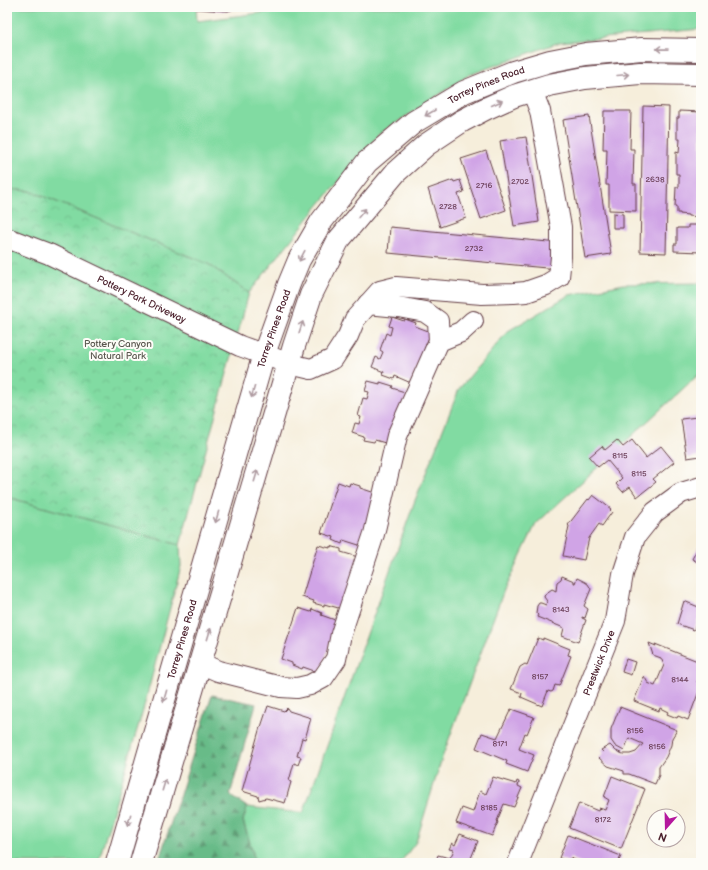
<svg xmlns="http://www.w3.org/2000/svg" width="708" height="870" font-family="'Balsamiq Sans',sans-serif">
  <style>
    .grass { fill: #81dba2; stroke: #667d66 }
    .forest { fill: url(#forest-firs); stroke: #596d5a }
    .park { fill: url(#park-crowns); stroke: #667d66 }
    .building { fill: #d0a4e6 }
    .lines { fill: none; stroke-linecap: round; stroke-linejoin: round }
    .minor-casing { stroke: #643e45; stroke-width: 22 }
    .major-casing { stroke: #643e45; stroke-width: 24 }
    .minor { stroke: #fff; stroke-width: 20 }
    .major { stroke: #fff; stroke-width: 22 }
    .oneway { stroke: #ae9aa0 }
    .labels { text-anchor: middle; stroke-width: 4; stroke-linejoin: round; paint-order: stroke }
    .number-label { font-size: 8px; fill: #6c405a }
    .street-label { font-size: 10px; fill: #4a1f2b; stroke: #fdfcf7 }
    .park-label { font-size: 10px; fill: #5a574f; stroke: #fdfcf7 }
  </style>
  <defs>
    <pattern id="forest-firs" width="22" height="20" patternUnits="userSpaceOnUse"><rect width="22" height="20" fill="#68bb88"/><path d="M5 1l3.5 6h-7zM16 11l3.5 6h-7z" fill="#58976f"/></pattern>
    <pattern id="park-crowns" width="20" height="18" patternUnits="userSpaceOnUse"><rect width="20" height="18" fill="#81dba2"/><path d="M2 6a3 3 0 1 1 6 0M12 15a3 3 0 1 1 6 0" fill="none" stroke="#71bc8c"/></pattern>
  </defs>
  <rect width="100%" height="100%" fill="#fdfcf7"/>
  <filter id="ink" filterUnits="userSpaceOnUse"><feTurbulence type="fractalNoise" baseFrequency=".025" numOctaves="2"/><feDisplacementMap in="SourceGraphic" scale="8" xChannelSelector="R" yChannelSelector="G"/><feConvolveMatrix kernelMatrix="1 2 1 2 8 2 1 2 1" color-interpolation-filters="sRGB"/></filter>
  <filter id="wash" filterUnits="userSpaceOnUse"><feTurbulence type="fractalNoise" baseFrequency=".012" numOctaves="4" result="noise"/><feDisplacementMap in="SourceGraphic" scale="16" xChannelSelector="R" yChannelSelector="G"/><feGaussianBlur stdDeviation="0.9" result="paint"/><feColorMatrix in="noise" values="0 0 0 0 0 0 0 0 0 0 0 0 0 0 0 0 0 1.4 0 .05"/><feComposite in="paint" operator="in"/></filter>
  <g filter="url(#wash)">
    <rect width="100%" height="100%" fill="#f6eedb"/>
    <g class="grass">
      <polygon points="7,7 196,7 197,21 276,11 279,7 701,7 701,29 560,42 469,75 379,134 319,205 249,293 208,264 30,191 7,189"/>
      <polygon points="701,283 701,376 698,375 536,524 504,590 442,758 416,842 400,863 254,863 253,853 243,821 247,807 303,813 414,503 459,389 508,331 569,295 624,284"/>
      <polygon points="7,497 180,545 181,566 145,703 98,863 7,863"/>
    </g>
    <polygon class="forest" points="212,695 256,704 230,795 247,807 243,821 253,853 254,863 158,863"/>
    <polygon class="park" points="7,189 30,191 208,264 249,293 180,545 7,497"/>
    <g id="blocks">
      <g class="building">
        <polygon points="196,7 240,7 228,11 196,9"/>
        <polygon points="643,106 669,107 666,253 640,252"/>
        <polygon points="604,111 631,111 630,149 634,149 633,184 636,184 636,211 609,210 609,185 606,185 607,149 603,149"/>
        <polygon points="679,111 701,112 701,217 688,216 688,215 680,214 680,213 677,213 677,207 675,207 676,187 679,187 679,174 676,174 676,152 679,153 680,139 677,139 677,118 679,118"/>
        <polygon points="589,116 611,254 585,258 563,120"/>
        <polygon points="526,137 539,222 514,226 500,141"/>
        <polygon points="486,151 506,210 481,219 461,159"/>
        <polygon points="453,180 454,182 460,180 464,192 458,194 466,218 440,227 428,189"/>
        <polygon points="613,213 623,214 623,228 613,228"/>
        <polygon points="688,225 700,225 701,252 674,251 674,244 677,244 677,228 688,228"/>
        <polygon points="390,227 559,243 557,269 388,253"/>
        <polygon points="392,317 404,321 405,319 416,323 415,326 431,332 411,383 395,376 394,379 383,375 384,372 372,367 376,357 380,359 383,352 380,350 386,333 390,335 392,327 389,326"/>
        <polygon points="368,381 380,384 380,382 393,386 392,388 408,393 392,445 375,440 374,442 363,440 364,437 352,433 355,423 359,424 361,417 358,416 363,398 367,399 369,392 365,391"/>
        <polygon points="697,417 701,436 701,456 687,458 681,419"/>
        <polygon points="617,440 623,447 632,440 646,458 661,446 674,462 653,479 656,482 637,497 630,487 623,492 616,484 622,478 607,460 598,467 589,457 602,446 605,450"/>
        <polygon points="338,482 349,486 350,483 360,486 360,488 378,494 362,546 343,540 342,544 333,540 334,537 321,533"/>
        <polygon points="593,495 611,509 610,510 612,512 602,526 599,524 589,538 584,560 563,556 569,526 568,525 588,499 589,500"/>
        <polygon points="701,542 701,564 692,559"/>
        <polygon points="318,545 330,548 330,546 341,549 341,552 358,557 342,609 324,604 324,606 313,603 314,601 302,597"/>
        <polygon points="562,576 574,581 574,583 575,583 577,578 585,582 588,584 591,589 584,606 588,609 585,618 582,617 582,618 586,620 578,642 562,636 564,628 537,617 538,615 536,613 537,606 539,603 541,603 546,605 547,601 544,597 545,594 552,589 556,591 557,582 561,579"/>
        <polygon points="684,601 701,608 701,613 700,612 694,630 677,624"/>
        <polygon points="298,608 311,612 312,609 322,613 321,615 338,621 320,673 303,667 302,669 292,665 292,663 281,659"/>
        <polygon points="538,638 543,640 543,638 570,649 568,655 571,656 559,686 555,685 553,691 551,692 548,691 542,706 521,697 522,693 511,689 520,667 525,664 527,665"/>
        <polygon points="649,643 656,646 655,644 700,662 699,663 701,664 701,683 697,681 697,682 701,684 701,686 688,720 678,716 677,718 667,714 668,712 660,708 659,711 634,701 644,676 648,683 655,686 664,665 661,658 653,655"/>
        <polygon points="626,659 635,662 631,675 622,672"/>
        <polygon points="268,706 284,711 287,708 289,711 311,718 305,739 302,738 297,756 301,757 298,765 294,763 289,781 291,782 285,803 266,798 259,800 258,796 242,791 260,727 261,727"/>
        <polygon points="620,707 677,730 672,738 671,745 666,757 659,767 659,775 655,784 629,774 624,774 624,771 608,766 599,758 604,753 601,750 610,745 616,751 623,754 630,754 636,752 643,744 629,738 624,751 615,746 611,740 611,729"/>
        <polygon points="511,709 534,717 527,734 525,733 519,749 534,755 527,772 506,764 507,761 476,748 482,733 497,738"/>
        <polygon points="612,776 645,789 621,849 569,828 579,803 598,811 599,808 605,810 609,800 604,797"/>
        <polygon points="493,777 516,784 517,781 519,782 518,786 522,788 514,807 504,804 497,821 498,822 492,836 456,823 462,808 473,812 480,791 486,794"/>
        <polygon points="460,834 478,841 469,863 435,863 438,855 450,858 454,850 449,849 452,843 455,845"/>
        <polygon points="568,835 621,856 618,863 582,863 570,858 568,862 559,858"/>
      </g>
    </g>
  </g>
  <g filter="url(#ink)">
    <use href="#blocks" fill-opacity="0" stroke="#643e45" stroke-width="1"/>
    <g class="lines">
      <defs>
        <g id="minor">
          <path id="s1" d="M7 238 49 254 240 346 290 364 311 369 333 359 348 336 355 319 380 291 396 287 482 294 514 293 526 292 546 285 559 277 561 257V227L540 111 532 91"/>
          <polyline points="368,304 398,307 425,312 438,321 439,341"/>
          <polyline points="200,663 218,671 281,687 297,688 310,685 323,678 336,659 341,634 374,534 397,436 439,341 461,332 473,321"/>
          <path id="s2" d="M518 863 615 621 623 574 635 537 655 512 681 493 701 487"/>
        </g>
        <g id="major">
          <path id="s3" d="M117 863 264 354 289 284 299 260 321 222 367 162 414 122 464 92 513 72 550 61 586 54 642 49 701 50"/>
          <polyline points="141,863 294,346 311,295 338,241 396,172 426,145 462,121 485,109 514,96 549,85 585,78 640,73 701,74"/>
        </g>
      </defs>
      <use href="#minor" class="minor-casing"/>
      <use href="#major" class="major-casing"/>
      <use href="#minor" class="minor"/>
      <use href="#major" class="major"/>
    </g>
    <defs><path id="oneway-shaft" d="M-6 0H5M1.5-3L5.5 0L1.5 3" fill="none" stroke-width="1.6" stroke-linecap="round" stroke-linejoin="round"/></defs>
    <g class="oneway">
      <use href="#oneway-shaft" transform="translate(662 49) rotate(-179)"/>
      <use href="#oneway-shaft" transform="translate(623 75) rotate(-5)"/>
      <use href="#oneway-shaft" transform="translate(497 103) rotate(-24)"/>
      <use href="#oneway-shaft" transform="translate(430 113) rotate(150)"/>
      <use href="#oneway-shaft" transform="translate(362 213) rotate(-50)"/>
      <use href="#oneway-shaft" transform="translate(302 256) rotate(118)"/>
      <use href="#oneway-shaft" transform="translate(301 327) rotate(-71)"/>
      <use href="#oneway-shaft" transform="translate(253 392) rotate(106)"/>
      <use href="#oneway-shaft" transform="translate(256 476) rotate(-73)"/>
      <use href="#oneway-shaft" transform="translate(217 517) rotate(106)"/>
      <use href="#oneway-shaft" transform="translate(209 634) rotate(-73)"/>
      <use href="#oneway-shaft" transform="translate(165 696) rotate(106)"/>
      <use href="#oneway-shaft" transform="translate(164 785) rotate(-73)"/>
      <use href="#oneway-shaft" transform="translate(129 820) rotate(106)"/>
    </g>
  </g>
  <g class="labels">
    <g class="number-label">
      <text x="655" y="182">2638</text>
      <text x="520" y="184">2702</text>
      <text x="484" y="188">2716</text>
      <text x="448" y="209">2728</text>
      <text x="474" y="251">2732</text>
      <text x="620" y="458">8115</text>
      <text x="639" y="476">8115</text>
      <text x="561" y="612">8143</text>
      <text x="540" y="679">8157</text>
      <text x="680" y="682">8144</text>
      <text x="635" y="733">8156</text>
      <text x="500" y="746">8171</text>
      <text x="657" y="749">8156</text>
      <text x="489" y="810">8185</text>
      <text x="603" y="822">8172</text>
    </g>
    <g class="street-label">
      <text dy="4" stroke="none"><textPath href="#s3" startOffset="893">Torrey Pines Road</textPath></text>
      <text dy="4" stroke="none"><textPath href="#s1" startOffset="148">Pottery Park Driveway</textPath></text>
      <text dy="4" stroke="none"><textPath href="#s3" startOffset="557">Torrey Pines Road</textPath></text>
      <text dy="4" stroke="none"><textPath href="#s3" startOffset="233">Torrey Pines Road</textPath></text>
      <text dy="4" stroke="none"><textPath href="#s2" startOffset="216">Prestwick Drive</textPath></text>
    </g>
    <g class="park-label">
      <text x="118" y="347">Pottery Canyon<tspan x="118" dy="12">Natural Park</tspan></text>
    </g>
  </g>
  <rect width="708" height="870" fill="none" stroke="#fdfcf7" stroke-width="24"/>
  <g transform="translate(666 828) rotate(200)"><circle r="19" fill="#fdfcf7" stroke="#b5a4a5"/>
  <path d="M0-3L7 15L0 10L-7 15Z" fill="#b5179e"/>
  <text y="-6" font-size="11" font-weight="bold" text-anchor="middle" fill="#4a1f2b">N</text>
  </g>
</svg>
